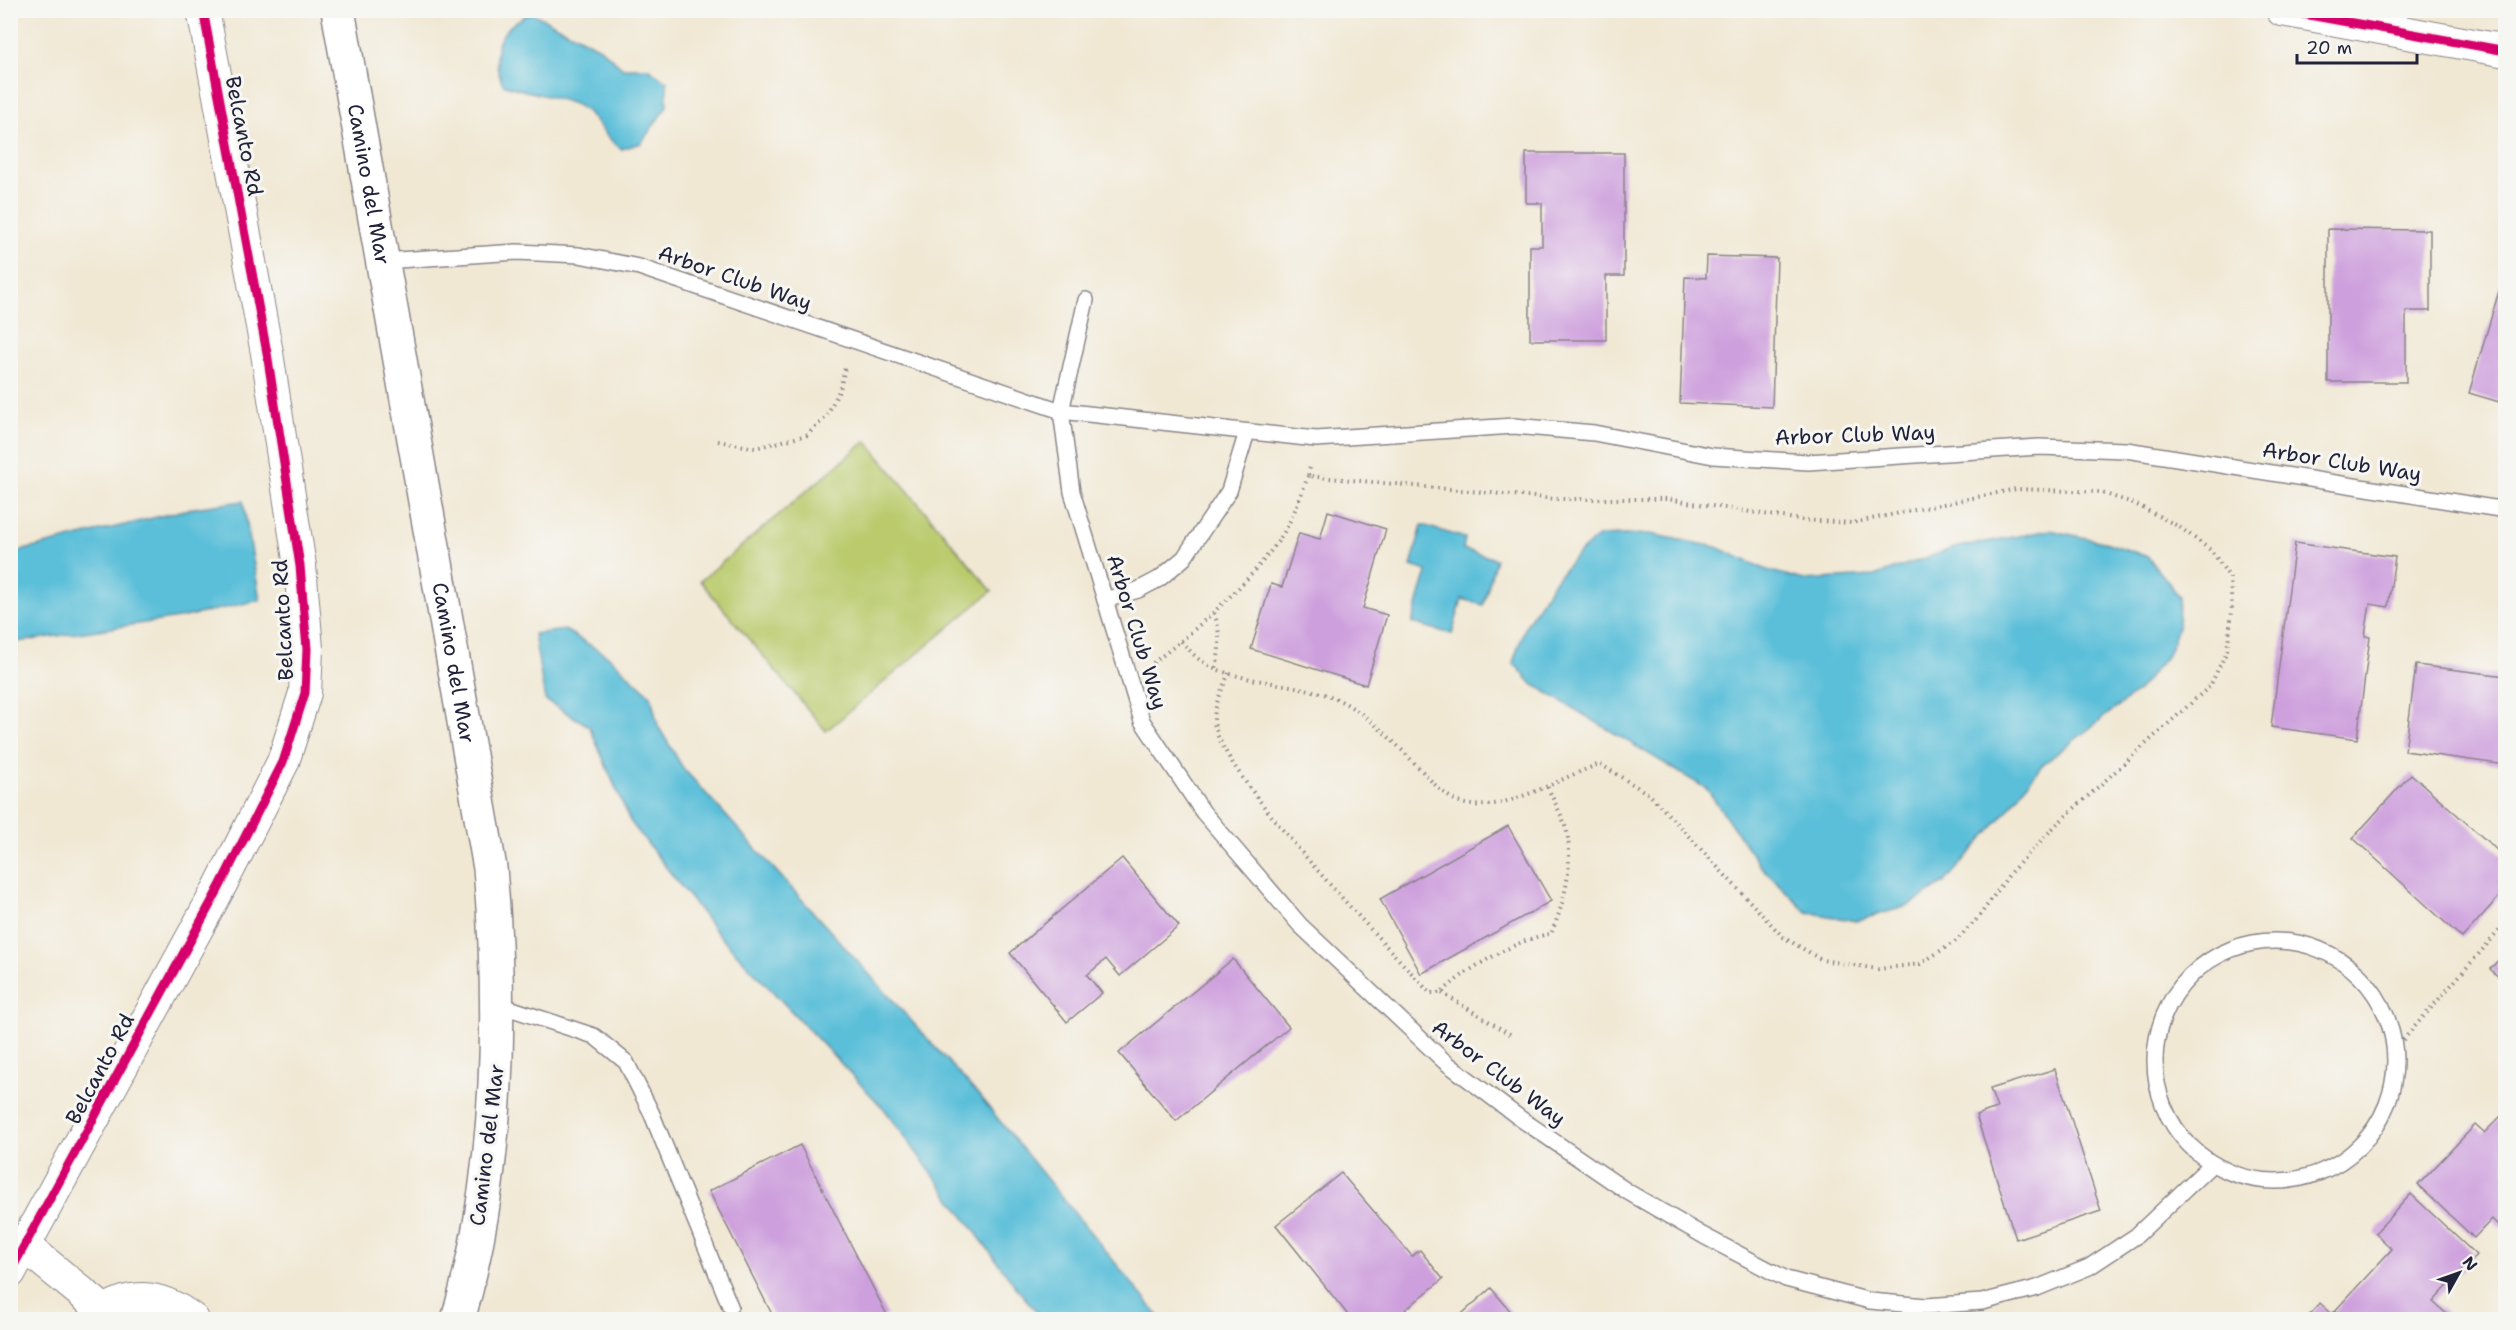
<svg xmlns="http://www.w3.org/2000/svg" width="2516" height="1330" font-family="'Shantell Sans',sans-serif">
  <style>
    .green { fill: #baca6c; stroke: #6e7654; stroke-width: 1.5 }
    .water { fill: #5bbfd9; stroke: #3e708a; stroke-width: 1.5 }
    .building { fill: #cd9fdd }
    .lines { fill: none; stroke-linecap: round; stroke-linejoin: round }
    .service-casing { stroke: #8a8588; stroke-width: 18 }
    .minor-casing { stroke: #8a8588; stroke-width: 34 }
    .tertiary-casing { stroke: #8a8588; stroke-width: 36 }
    .path { stroke: #8a8588; stroke-width: 4; stroke-dasharray: 1.5 4.5; stroke-linecap: butt }
    .service { stroke: #fff; stroke-width: 15 }
    .minor { stroke: #fff; stroke-width: 32 }
    .tertiary { stroke: #fff; stroke-width: 33 }
    .cycleway-casing { stroke: #f6f6f2; stroke-width: 13 }
    .cycleway { stroke: #d6006c; stroke-width: 9 }
    .labels { text-anchor: middle; stroke-width: 6; stroke-linejoin: round; paint-order: stroke }
    .street-label { font-size: 21px; fill: #22223b; stroke: #f6f6f2 }
  </style>
  <rect width="100%" height="100%" fill="#f6f6f2"/>
  <filter id="ink" filterUnits="userSpaceOnUse"><feTurbulence type="fractalNoise" baseFrequency=".0167" numOctaves="2"/><feDisplacementMap in="SourceGraphic" scale="12" xChannelSelector="R" yChannelSelector="G"/><feConvolveMatrix kernelMatrix="1 2 1 2 8 2 1 2 1" color-interpolation-filters="sRGB"/></filter>
  <filter id="wash" filterUnits="userSpaceOnUse"><feTurbulence type="fractalNoise" baseFrequency=".008" numOctaves="4" result="noise"/><feDisplacementMap in="SourceGraphic" scale="24" xChannelSelector="R" yChannelSelector="G"/><feGaussianBlur stdDeviation="1.35" result="paint"/><feColorMatrix in="noise" values="0 0 0 0 0 0 0 0 0 0 0 0 0 0 0 0 0 1.4 0 .05"/><feComposite in="paint" operator="in"/></filter>
  <g filter="url(#wash)">
    <rect width="100%" height="100%" fill="#f1e8d4"/>
    <polygon class="green" points="866,441 992,591 826,731 700,581"/>
    <g class="water">
      <path d="M532 13 600 48 623 68H648L667 82V106L641 143 622 149C603 138 599 118 580 107 557 95 527 94 503 84 488 51 498 27 532 13Z"/>
      <polygon points="243,501 260,600 185,617 11,643 11,553 193,508"/>
      <polygon points="1422,525 1465,538 1463,549 1496,559 1483,605 1462,599 1452,634 1412,623 1427,571 1411,566"/>
      <polygon points="2050,530 2108,543 2148,557 2179,596 2178,627 2169,653 2138,691 2042,765 2006,812 1944,883 1908,906 1856,921 1807,912 1760,866 1707,789 1531,683 1513,662 1526,625 1555,580 1578,554 1599,536 1650,534 1716,547 1767,570 1804,580 1874,576 1954,548"/>
      <polygon points="565,630 608,656 651,696 658,726 683,768 981,1098 1161,1319 1043,1319 1019,1291 885,1110 718,934 630,821 589,726 545,700 534,634"/>
    </g>
    <g id="blocks">
      <g class="building">
        <polygon points="1526,153 1624,153 1624,276 1606,276 1606,340 1530,340 1530,246 1542,246 1542,203 1526,203"/>
        <polygon points="2328,229 2430,230 2430,311 2406,311 2406,382 2328,382"/>
        <polygon points="1707,256 1777,258 1772,407 1680,403 1685,277 1706,278"/>
        <polygon points="2501,284 2506,285 2506,404 2469,393"/>
        <polygon points="1328,511 1386,529 1363,608 1387,615 1366,685 1251,649 1271,584 1282,587 1299,533 1320,539"/>
        <polygon points="2295,543 2395,557 2388,607 2370,604 2365,636 2370,637 2357,739 2271,727"/>
        <polygon points="2416,665 2506,676 2506,765 2405,751"/>
        <polygon points="2411,774 2506,858 2506,889 2462,938 2353,838"/>
        <polygon points="1508,826 1551,901 1421,974 1380,899"/>
        <polygon points="1122,858 1179,926 1120,976 1106,959 1087,975 1102,993 1067,1022 1010,953"/>
        <polygon points="2506,952 2506,984 2490,969"/>
        <polygon points="1233,959 1289,1027 1176,1121 1119,1053"/>
        <polygon points="2055,1069 2101,1211 2016,1239 1976,1115 1997,1108 1990,1089"/>
        <polygon points="2506,1111 2506,1221 2500,1227 2492,1219 2474,1238 2418,1185 2475,1125 2484,1133"/>
        <polygon points="800,1145 887,1315 879,1320 775,1320 709,1191"/>
        <polygon points="1341,1173 1412,1256 1420,1250 1443,1279 1393,1320 1352,1320 1276,1225"/>
        <polygon points="2411,1194 2476,1255 2433,1302 2448,1315 2443,1320 2305,1320 2320,1303 2332,1314 2392,1249 2375,1233"/>
        <polygon points="1491,1288 1518,1320 1455,1320"/>
      </g>
    </g>
  </g>
  <g filter="url(#ink)">
    <use href="#blocks" fill-opacity="0" stroke="#8a8588" stroke-width="1.5"/>
    <g class="lines">
      <defs>
        <g id="service">
          <polyline points="383,261 517,252 579,255 639,267 1061,411 1316,439 1514,426 1594,433 1713,456 1808,462 2039,447 2126,450 2506,510"/>
          <polyline points="1086,300 1061,411 1072,492 1142,721 1203,812 1300,925 1444,1061 1521,1119 1628,1192 1704,1236 1786,1279 1870,1301 1926,1306 1982,1302 2037,1288 2089,1267 2136,1236 2212,1164"/>
          <polyline points="1105,600 1138,590 1159,579 1184,558 1229,491 1247,432"/>
          <circle cx="2275" cy="1061" r="120"/>
          <polyline points="497,1004 594,1036 626,1062 651,1112 730,1306"/>
        </g>
        <g id="minor">
          <polyline points="2282,10 2506,51"/>
          <polyline points="25,1246 104,1311"/>
          <polyline points="10,1272 219,888 283,762 305,693 307,649 300,566 267,353 203,10"/>
          <path d="M93 1320C128 1291 158 1293 193 1320"/>
        </g>
        <g id="tertiary">
          <path id="s1" d="M338 10 490 868C503 1018 500 1174 458 1320"/>
        </g>
      </defs>
      <use href="#service" class="service-casing"/>
      <use href="#minor" class="minor-casing"/>
      <use href="#tertiary" class="tertiary-casing"/>
      <g class="path">
        <polyline points="718,441 755,448 807,435 826,417 840,389 845,368"/>
        <path d="M1214 613C1221 631 1220 650 1216 668"/>
        <path d="M1181 641C1216 611 1252 578 1279 540 1292 521 1300 498 1308 476"/>
        <path d="M1153 663 1181 641C1187 647 1193 655 1200 660 1238 687 1306 679 1348 705 1375 721 1398 746 1420 769 1434 783 1445 799 1466 804 1505 813 1563 776 1600 764L1650 795 1783 937 1822 960 1878 969 1920 964 1956 941 1978 918 2011 872 2057 824 2210 686 2227 651 2232 611 2230 578 2212 551 2178 526 2133 503 2099 492 2016 489 1852 523 1802 520 1667 499H1556L1308 476 1310 467"/>
        <path d="M1229 673C1223 687 1214 705 1214 721 1217 772 1389 948 1430 993H1442C1460 972 1523 936 1551 934 1564 904 1572 871 1568 838 1566 821 1554 802 1547 786"/>
        <polyline points="1442,993 1513,1036"/>
        <polyline points="2395,1049 2506,923"/>
      </g>
      <use href="#service" class="service"/>
      <use href="#minor" class="minor"/>
      <use href="#tertiary" class="tertiary"/>
      <defs>
        <g id="cycleway">
          <polyline points="2282,10 2506,51"/>
          <polyline points="10,1272 219,888 283,762 305,693 307,649 300,566 267,353 203,10"/>
        </g>
      </defs>
      <use href="#cycleway" class="cycleway-casing"/>
      <use href="#cycleway" class="cycleway"/>
    </g>
  </g>
  <g class="labels">
    <g class="street-label">
      <text transform="translate(244 136) rotate(79)" y="7">Belcanto Rd</text>
      <text dy="7" stroke="none"><textPath href="#s1" startOffset="177">Camino del Mar</textPath></text>
      <text transform="translate(735 278) rotate(19)" y="7">Arbor Club Way</text>
      <text transform="translate(1855 435) rotate(-2)" y="7">Arbor Club Way</text>
      <text transform="translate(2342 462) rotate(9)" y="7">Arbor Club Way</text>
      <text transform="translate(283 620) rotate(-93)" y="7">Belcanto Rd</text>
      <text transform="translate(1137 632) rotate(73)" y="7">Arbor Club Way</text>
      <text dy="7" stroke="none"><textPath href="#s1" startOffset="663">Camino del Mar</textPath></text>
      <text transform="translate(100 1069) rotate(-62)" y="7">Belcanto Rd</text>
      <text transform="translate(1499 1073) rotate(37)" y="7">Arbor Club Way</text>
      <text transform="translate(487 1145) rotate(-83)" y="7">Camino del Mar</text>
    </g>
  </g>
  <rect width="2516" height="1330" fill="none" stroke="#f6f6f2" stroke-width="36"/>
  <g transform="translate(2459 1273) rotate(50)" stroke="#f6f6f2" stroke-width="4.5" paint-order="stroke">
  <path d="M0-4.5L10 22L0 15L-10 22Z" fill="#22223b"/>
  <text y="-9" font-size="16" font-weight="bold" text-anchor="middle" fill="#22223b">N</text>
  </g>
  <path d="M2297 54v9h120v-9" fill="none" stroke="#22223b" stroke-width="3"/>
  <text x="2306" y="54" font-size="18" fill="#22223b" stroke="#f6f6f2" stroke-width="4.5" paint-order="stroke">20 m</text>
</svg>
